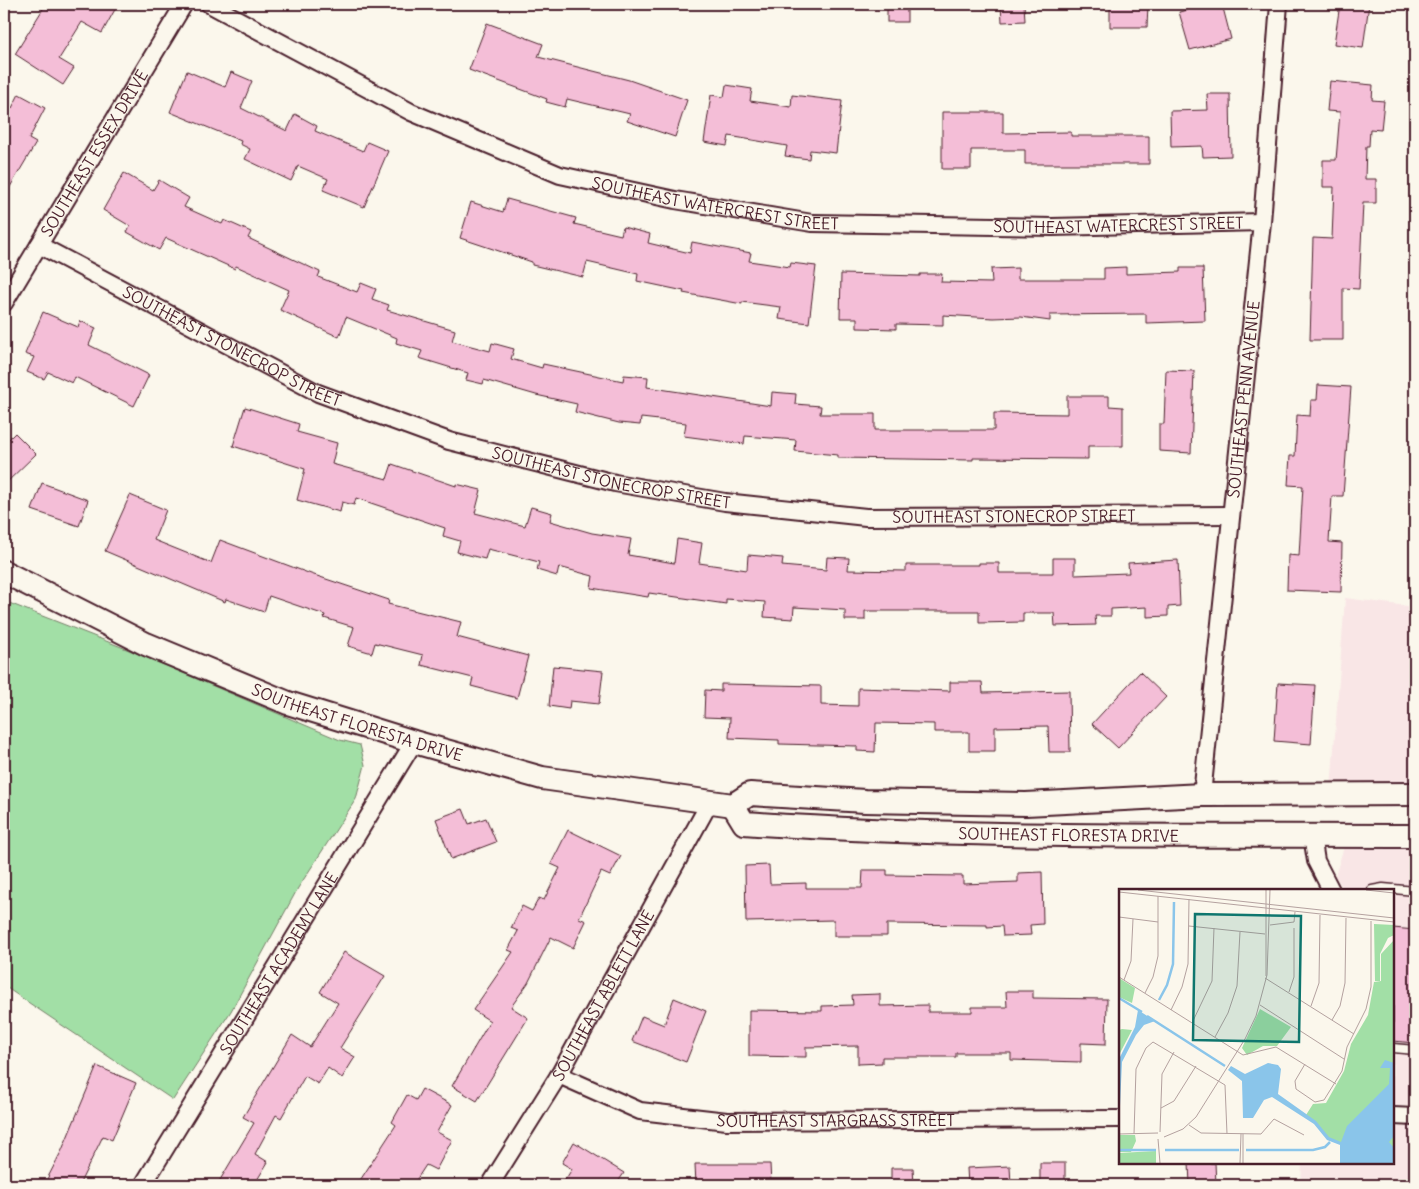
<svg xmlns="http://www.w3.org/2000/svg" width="1419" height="1189" font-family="Delius,sans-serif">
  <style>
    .built { fill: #f9e6e6 }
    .green { fill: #a2dfa6; stroke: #767f68 }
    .building { fill: #f4bed7; stroke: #4a1f2b }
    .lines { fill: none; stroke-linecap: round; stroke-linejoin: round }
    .lane-casing { stroke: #4a1f2b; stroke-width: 11 }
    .street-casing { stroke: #4a1f2b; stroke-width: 20 }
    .secondary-casing { stroke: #4a1f2b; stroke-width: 26 }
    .lane { stroke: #fbf7ec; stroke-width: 8 }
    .street { stroke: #fbf7ec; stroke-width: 16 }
    .secondary { stroke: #fbf7ec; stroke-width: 22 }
    .labels { text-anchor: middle; stroke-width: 4.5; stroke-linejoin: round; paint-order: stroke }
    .street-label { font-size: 16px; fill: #4a1f2b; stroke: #fbf7ec }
    .inset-river { fill: none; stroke: #8ac5ea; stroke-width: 2.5 }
    .inset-road { fill: none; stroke: #b4a19f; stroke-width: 1 }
    .view { fill: #0f766e; fill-opacity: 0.15; stroke: #0f766e; stroke-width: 2.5 }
    .inset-edge { fill: none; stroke: #4a1f2b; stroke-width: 2.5 }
  </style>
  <rect width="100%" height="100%" fill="#fbf7ec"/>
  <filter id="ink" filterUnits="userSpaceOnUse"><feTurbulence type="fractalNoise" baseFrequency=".02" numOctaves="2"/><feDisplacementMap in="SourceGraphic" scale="10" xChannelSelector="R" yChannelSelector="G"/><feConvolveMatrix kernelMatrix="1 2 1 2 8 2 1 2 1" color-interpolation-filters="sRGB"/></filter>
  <g filter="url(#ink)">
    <g class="built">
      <polygon points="1345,598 1415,607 1415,801 1330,803"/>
      <polygon points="1415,823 1415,1106 1393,1106 1393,890 1344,890 1335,876 1351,824"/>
      <polygon points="1393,1127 1415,1127 1415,1185 1301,1185 1302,1163 1393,1163"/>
    </g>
    <polygon class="green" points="4,601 129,650 340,740 360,745 365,765 356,799 298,888 231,1011 173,1100 4,986"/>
    <g class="building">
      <polygon points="46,4 118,4 102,33 82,22 59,59 74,68 63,85 15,54"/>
      <rect x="887" y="4" width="20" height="18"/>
      <polygon points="1001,4 1024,4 1025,21 1002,22"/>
      <polygon points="1110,4 1148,4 1147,27 1110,27"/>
      <polygon points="1187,4 1222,4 1231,39 1190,50 1179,12 1188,10"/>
      <polygon points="1340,4 1369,4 1363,48 1334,44"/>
      <polygon points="487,23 543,44 538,57 629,80 687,100 675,137 627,121 630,114 567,99 565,107 546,102 547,99 469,70"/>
      <polygon points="187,71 225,87 231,72 252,81 241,108 287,131 295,114 317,126 315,131 363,151 367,142 388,151 364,207 323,190 328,179 298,166 291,181 245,159 250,149 240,144 241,141 170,112"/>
      <polygon points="1330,81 1373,85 1372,100 1384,101 1381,130 1370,129 1369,146 1366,146 1365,179 1376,179 1376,203 1363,203 1359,289 1343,288 1343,340 1310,340 1313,238 1332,239 1334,187 1323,187 1323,160 1336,160 1340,112 1327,111"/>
      <polygon points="726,85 752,89 750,101 791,107 792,95 842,101 836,153 810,150 809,159 785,156 787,146 729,136 727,146 704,142 711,95 724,97"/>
      <polygon points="19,94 45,108 29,139 36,143 4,197 4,103 12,108"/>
      <polygon points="1207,94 1230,94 1231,156 1203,157 1202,146 1171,147 1170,111 1208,110"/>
      <polygon points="942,112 1003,112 1003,133 1071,132 1071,136 1149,136 1149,164 1025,164 1025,150 971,150 971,169 942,169"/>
      <polygon points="124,173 153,190 159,180 189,198 184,207 222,224 224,220 251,232 248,238 320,272 318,277 357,292 361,283 376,289 372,299 389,305 387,310 455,330 452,341 490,351 492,343 514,349 511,359 542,368 543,364 623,381 624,375 648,377 647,387 771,406 772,392 796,394 795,404 821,406 820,414 875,414 875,430 994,430 994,413 1067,414 1067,396 1109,396 1109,406 1123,407 1123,446 1088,446 1088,459 973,458 973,460 838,458 838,455 795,451 796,440 745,436 744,444 684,436 686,423 641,418 640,425 619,423 575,412 577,404 536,395 484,380 483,384 466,380 468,373 419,358 422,351 396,343 397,338 346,317 339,337 280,310 289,290 236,266 235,269 166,238 159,250 127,232 130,226 103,210"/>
      <polygon points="507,199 576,218 574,224 621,235 623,227 650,234 648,243 690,253 692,242 751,253 749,261 790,267 791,263 816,266 809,323 779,319 781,307 742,302 742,304 683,293 684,291 637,281 638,274 587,262 583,277 532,265 532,262 460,238 471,202 503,212"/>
      <polygon points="1126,267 1126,274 1180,272 1180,268 1203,268 1205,321 1146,323 1146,314 1050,315 1050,321 1021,317 993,318 943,315 943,325 896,324 896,329 857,328 857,318 840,318 841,274 920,276 920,274 942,274 941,282 992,283 991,269 1018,268 1018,279 1104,279 1104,268"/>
      <polygon points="43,312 78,327 80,321 96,328 89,345 149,375 134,406 75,377 72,383 48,372 44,379 27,372 34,357 25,354"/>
      <polygon points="1166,370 1194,371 1191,453 1159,451 1159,424 1164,424"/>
      <polygon points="1318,385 1351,387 1343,496 1332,496 1329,542 1342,543 1341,592 1287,590 1288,555 1299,556 1303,486 1288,485 1290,456 1295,456 1297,415 1310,416 1311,400 1317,400"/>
      <polygon points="245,407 299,424 297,432 337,443 332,464 387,479 392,464 456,486 456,484 481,490 475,513 525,526 531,507 552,513 550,521 592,533 631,539 628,555 674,563 677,539 702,543 699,563 747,570 748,555 783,558 782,566 826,570 827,557 849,558 848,570 906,571 906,565 979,565 979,563 999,563 999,573 1053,573 1053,558 1075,558 1075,575 1129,573 1128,563 1178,560 1180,606 1168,607 1168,616 1147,617 1147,607 1111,609 1111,616 1095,616 1096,625 1055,626 1054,613 1023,613 1023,622 979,623 979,611 865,611 865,620 845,620 845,610 794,607 793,619 764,617 765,602 726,599 726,604 649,593 648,597 591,588 593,576 559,567 557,576 537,570 539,562 500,552 488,549 485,559 457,552 460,541 443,536 445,528 356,498 354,505 342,502 340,512 297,500 305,469 233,446"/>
      <polygon points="15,433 36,454 4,485 4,444"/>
      <polygon points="42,483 88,500 79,526 32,510"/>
      <polygon points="130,495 166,510 154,540 211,563 220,540 311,574 389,600 388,604 461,622 457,637 528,656 517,698 471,686 473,678 421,665 423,655 375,643 372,653 348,646 354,627 324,618 325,615 269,596 264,612 226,599 225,602 105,551"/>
      <polygon points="553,666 603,671 599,704 570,701 569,709 549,706"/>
      <polygon points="1140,672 1166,697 1118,748 1092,724"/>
      <polygon points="950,682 982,682 983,693 1069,691 1070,752 1049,752 1048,726 995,727 995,751 969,751 969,732 934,732 934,724 876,723 875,752 857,751 857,746 779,744 779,740 729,738 730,718 704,717 705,690 721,691 721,684 821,686 821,705 858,706 858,688 950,691"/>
      <polygon points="1278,683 1315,685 1311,744 1274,741"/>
      <polygon points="463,809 469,824 486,818 496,842 451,859 436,819"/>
      <polygon points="568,830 621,856 610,876 601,872 579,918 586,921 573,948 551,937 528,983 511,1007 528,1018 477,1101 452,1086 490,1021 473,1010 513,952 508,950 518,931 511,928 522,906 532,911 539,898 544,900 560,868 551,864"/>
      <polygon points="769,865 770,884 806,883 806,888 862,888 863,870 887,870 887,875 963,876 963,884 1018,882 1018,873 1042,872 1043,924 1030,925 1031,935 1003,936 1002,926 987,927 987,925 887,924 887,936 834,936 834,920 746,922 745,866"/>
      <polygon points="1393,928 1415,930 1415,1043 1393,1041"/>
      <polygon points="344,952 385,976 340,1048 355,1057 342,1078 328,1068 318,1084 305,1076 281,1118 276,1115 255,1154 268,1162 254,1185 217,1185 254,1123 243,1117 292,1035 310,1047 338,1003 320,992"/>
      <polygon points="1006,991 1033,991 1033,998 1107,999 1106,1044 1081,1043 1081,1062 1011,1060 1011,1053 956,1053 956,1057 882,1057 882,1063 858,1064 858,1046 806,1047 806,1057 749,1056 749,1010 822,1011 822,1006 853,1005 852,995 880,994 880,1006 928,1005 928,1012 972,1012 972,1007 1007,1007"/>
      <polygon points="674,998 706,1011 686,1062 632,1041 642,1016 664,1025"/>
      <polygon points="97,1066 136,1083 112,1140 103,1136 79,1185 44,1185 62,1150"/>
      <polygon points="422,1089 452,1105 437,1132 452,1140 436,1170 426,1165 413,1185 357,1185 396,1125 392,1122 407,1095 416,1100"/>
      <polygon points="574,1142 624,1173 616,1185 562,1185 572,1169 562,1163"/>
      <rect x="1040" y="1163" width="25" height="22"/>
      <polygon points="1189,1163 1215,1163 1216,1185 1190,1185"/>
      <polygon points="695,1164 770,1164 771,1185 696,1185"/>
      <polygon points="1010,1166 1011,1185 968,1185 967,1168"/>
      <polygon points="891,1168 913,1168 914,1185 891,1185"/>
    </g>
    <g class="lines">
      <defs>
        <g id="lane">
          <polyline points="1372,890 1383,888 1415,891"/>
          <polyline points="1393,1048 1415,1050"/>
        </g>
        <g id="street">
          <path id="s1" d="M209 4 411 112 560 175 675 200 812 223 1052 227 1262 222"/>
          <path id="s2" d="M39 245 318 393 449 441 615 483 725 502 866 517 1231 515"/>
          <path id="s3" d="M4 303 184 4"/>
          <path id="s4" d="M1202 795 1262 222 1279 4"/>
          <polyline points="1312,836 1316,861 1331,890"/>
          <path id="s5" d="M559 1075 640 1111 727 1121 1120 1119"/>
          <polyline points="1393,1116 1415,1117"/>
          <path id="s6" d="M143 1185 414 742"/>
          <path id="s7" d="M490 1185 559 1075 710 802"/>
        </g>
        <g id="secondary">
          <path id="s8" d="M4 572 146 644 288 703 414 742 542 778 733 805 750 794 865 801 1026 804 1202 795 1415 794"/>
          <path id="s9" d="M733 805 744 823C968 839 1192 835 1415 836"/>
        </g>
      </defs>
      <use href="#lane" class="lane-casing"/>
      <use href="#street" class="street-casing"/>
      <use href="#secondary" class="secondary-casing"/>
      <use href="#lane" class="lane"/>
      <use href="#street" class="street"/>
      <use href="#secondary" class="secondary"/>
    </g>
  </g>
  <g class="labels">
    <g class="street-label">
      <text dy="6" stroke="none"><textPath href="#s3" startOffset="175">SOUTHEAST ESSEX DRIVE</textPath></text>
      <text dy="6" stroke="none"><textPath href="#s1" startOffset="549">SOUTHEAST WATERCREST STREET</textPath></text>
      <text dy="6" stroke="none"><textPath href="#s1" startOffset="954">SOUTHEAST WATERCREST STREET</textPath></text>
      <text dy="6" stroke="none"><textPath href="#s2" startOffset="218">SOUTHEAST STONECROP STREET</textPath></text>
      <text dy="6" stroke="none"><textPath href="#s4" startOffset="398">SOUTHEAST PENN AVENUE</textPath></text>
      <text dy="6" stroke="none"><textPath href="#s2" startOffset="622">SOUTHEAST STONECROP STREET</textPath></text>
      <text dy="6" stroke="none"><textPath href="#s2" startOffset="1028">SOUTHEAST STONECROP STREET</textPath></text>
      <text dy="6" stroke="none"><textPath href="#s8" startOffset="385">SOUTHEAST FLORESTA DRIVE</textPath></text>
      <text dy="6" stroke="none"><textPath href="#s9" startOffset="346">SOUTHEAST FLORESTA DRIVE</textPath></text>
      <text dy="6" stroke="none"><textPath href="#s6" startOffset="260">SOUTHEAST ACADEMY LANE</textPath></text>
      <text dy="6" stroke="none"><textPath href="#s7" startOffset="221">SOUTHEAST ABLETT LANE</textPath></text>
      <text dy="6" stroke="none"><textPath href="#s5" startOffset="285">SOUTHEAST STARGRASS STREET</textPath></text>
    </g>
  </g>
  <g transform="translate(1119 889)">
    <rect width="275" height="275" fill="#fbf7ec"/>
    <path d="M255 35 275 36V46L269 49 261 65V92H256ZM275 51V274L210 250 187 226 194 215 207 214 225 182 232 155 249 126 255 93 262 92V65ZM0 89 16 99 13 114 0 108ZM141 120 172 138 158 157H144L128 166 123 159ZM3 140 13 141 0 166V141ZM0 246H16L17 252 12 263H0ZM37 262V274H0V264Z" fill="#a2dfa6"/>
    <path d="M19 121 36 132 25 136 17 146 3 173 0 239V170L16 138ZM266 171 275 174V247L270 253 275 259V274H221V256L208 251 195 235 153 208 145 211 134 229H124L123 192 109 181 112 177 126 185 149 174 159 176 162 180 159 205 197 232 210 248 222 253 228 237 270 195 271 179H261Z" fill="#8ac5ea"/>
    <path class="inset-river" d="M0 109 23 123M40 111 48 96 54 75 55 13M28 127 106 177M0 261H37M46 261H120M127 261H194L206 258 211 253"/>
    <path class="inset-road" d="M19 1 275 29M247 1 275 4M0 3 275 33M0 28 39 33M151 36 175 33 176 23M70 37 146 45M147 87V1M0 88 124 166 157 158 217 195M146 89 235 145M5 91 12 72 14 30M170 103 175 88V39M26 104 34 88 39 67V7M141 116 225 170M192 117 200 94 201 26M52 121 63 98 69 75 70 10M213 131 221 117 226 94 227 29M73 134 93 92 95 39M96 148 109 124 118 97 121 43M186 175 176 192 177 200 196 213 205 211 223 182 228 158 247 120 252 98V32M42 219 55 212 77 177M70 236 82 244 142 245 155 230 185 246M41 243 43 185 55 163M0 245 39 244M15 245 17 180 27 159 34 153 106 196 108 245M124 245V274M45 248 64 240 77 228 126 150 137 127 148 86 151 1M39 250 41 274M121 274 122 245"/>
    <path class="view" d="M76 25 182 27 180 153 74 151Z"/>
    <rect width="275" height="275" class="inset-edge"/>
  </g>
  <rect width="1419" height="1189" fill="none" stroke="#fbf7ec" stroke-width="20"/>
  <rect x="10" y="10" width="1399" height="1169" fill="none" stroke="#4a1f2b" stroke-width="2" filter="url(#ink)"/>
</svg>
